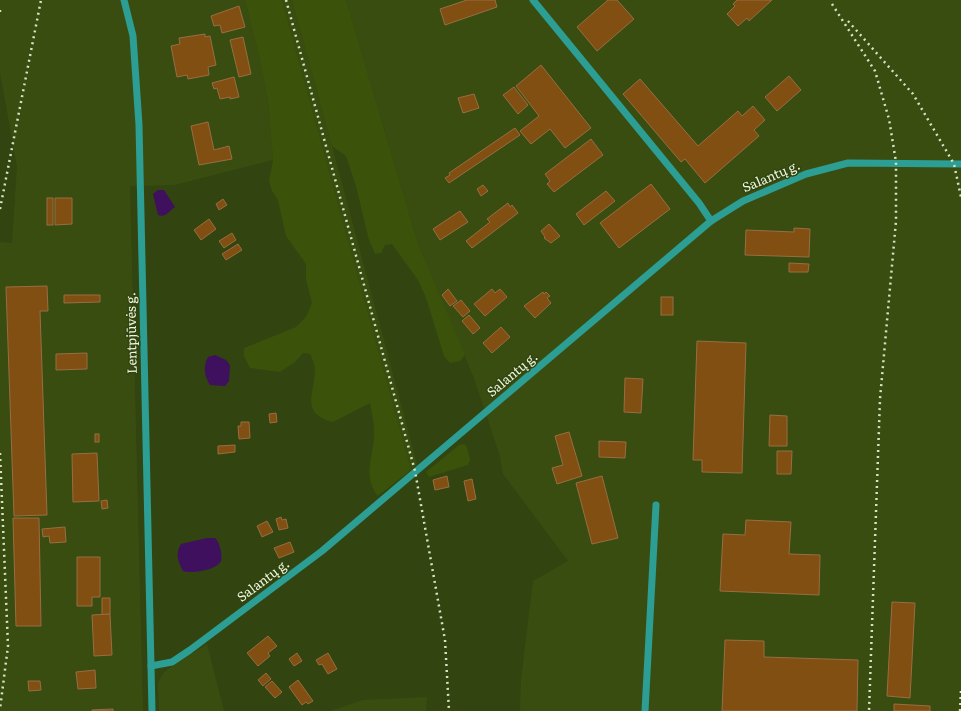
<svg xmlns="http://www.w3.org/2000/svg" width="961" height="711" font-family="Literata,serif">
  <style>
    .built { fill: #3a4d11 }
    .green { fill: #3b520a }
    .water { fill: #3e105e }
    .building { fill: #804f11; stroke: #976e43 }
    .lines { fill: none; stroke-linecap: round; stroke-linejoin: round }
    .street { stroke: #2c9e94; stroke-width: 7 }
    .rail { stroke: #d7e3c5; stroke-width: 2.5; stroke-dasharray: 2 4; stroke-linecap: butt }
    .labels { text-anchor: middle; stroke-width: 3; stroke-linejoin: round; paint-order: stroke }
    .street-label { font-size: 13px; fill: #ebf7db; stroke: #324410 }
  </style>
  <rect width="100%" height="100%" fill="#324410"/>
  <g class="built">
    <polygon points="0,0 245,0 259,56 268,101 273,160 175,185 130,186 143,711 0,711 0,242 12,243 17,167 0,72"/>
    <polygon points="282,0 292,0 332,146 417,464 411,470"/>
    <polygon points="346,0 961,0 961,711 520,711 521,680 533,581 568,561 503,474 500,456 474,378 418,244"/>
    <polygon points="207,644 224,711 159,711 158,683 162,675 168,669"/>
    <polygon points="427,697 426,711 330,711 363,700"/>
  </g>
  <g class="green">
    <path d="M245 0H282L411 470 378 496C363 478 372 459 374 438 375 427 372 414 370 403L333 422C299 413 315 394 315 369 315 365 312 359 310 354L303 353 295 362 280 372 250 368 244 356V348L296 327 306 317 312 303 306 279V264L286 236 278 200 272 191 269 181 273 160 268 101 259 56Z"/>
    <polygon points="292,0 346,0 418,244 465,355 460,361 450,363 444,356 426,298 418,280 392,244 385,245 381,253 375,254 369,240 356,186 346,156 332,146"/>
    <polygon points="463,444 466,445 470,459 468,465 429,477 426,472 459,445"/>
  </g>
  <g class="water">
    <path d="M158 190H164L175 207C169 211 166 218 158 215L153 194Z"/>
    <path d="M215 355 226 360 230 365 229 381 225 386 210 385C204 376 203 366 208 357Z"/>
    <path d="M207 538H215C219 542 219 545 221 551 221 555 222 558 221 561 217 570 192 574 183 571 178 562 175 553 181 544Z"/>
  </g>
  <g class="building">
    <polygon points="467,0 495,0 497,7 445,25 440,9"/>
    <polygon points="608,0 617,0 634,19 597,51 577,27"/>
    <polygon points="737,0 772,0 749,21 747,18 738,26 727,14 735,6 733,4"/>
    <polygon points="239,6 245,27 222,33 220,25 214,26 211,16"/>
    <polygon points="205,34 205,37 210,36 216,65 208,67 209,75 188,79 187,75 177,77 171,46 180,44 179,38"/>
    <polygon points="243,37 251,74 239,77 230,40"/>
    <polygon points="541,65 591,128 565,148 550,129 531,144 520,131 539,116 516,86"/>
    <polygon points="789,76 801,90 777,111 765,97"/>
    <polygon points="234,77 239,97 230,99 230,97 220,99 217,88 214,89 212,83"/>
    <polygon points="640,79 698,146 738,111 742,116 753,106 765,120 754,130 759,136 705,183 685,159 681,162 623,94"/>
    <polygon points="514,87 528,105 518,114 503,95"/>
    <polygon points="474,94 479,108 463,113 458,98"/>
    <polygon points="208,122 214,150 229,146 232,159 199,165 191,126"/>
    <polygon points="515,128 520,135 449,183 445,178 450,175 449,173"/>
    <polygon points="591,139 603,155 554,192 547,184 550,181 545,174"/>
    <polygon points="651,184 670,209 619,248 600,223"/>
    <polygon points="483,185 488,191 481,196 477,189"/>
    <polygon points="606,191 615,201 584,225 576,214"/>
    <rect x="47" y="198" width="6" height="27"/>
    <polygon points="55,198 72,198 72,224 55,225"/>
    <polygon points="223,199 227,205 219,210 216,204"/>
    <polygon points="508,203 510,207 512,205 518,213 472,248 466,241 490,222 487,219"/>
    <polygon points="460,211 468,222 440,240 433,229"/>
    <polygon points="209,219 216,229 201,240 194,230"/>
    <polygon points="549,224 560,236 551,243 544,238 545,237 541,231"/>
    <polygon points="794,228 810,229 809,257 745,255 746,230 794,232"/>
    <polygon points="232,233 236,240 224,248 219,241"/>
    <polygon points="238,244 242,250 226,260 222,254"/>
    <polygon points="789,263 809,264 808,272 789,272"/>
    <polygon points="47,286 48,311 40,311 47,515 14,516 6,287"/>
    <polygon points="448,289 457,301 450,306 442,295"/>
    <polygon points="492,289 495,293 500,289 507,297 485,316 474,304"/>
    <polygon points="543,292 544,294 546,292 550,296 547,298 551,303 535,318 524,306"/>
    <polygon points="64,295 100,295 100,302 64,303"/>
    <rect x="661" y="297" width="12" height="18"/>
    <polygon points="461,300 470,311 463,317 453,306"/>
    <polygon points="469,315 480,328 473,334 462,321"/>
    <polygon points="501,327 510,337 492,353 483,343"/>
    <polygon points="697,341 746,343 742,473 702,472 702,460 693,460"/>
    <polygon points="87,353 87,369 56,370 56,354"/>
    <polygon points="625,378 643,379 641,413 624,412"/>
    <polygon points="276,413 277,422 270,423 269,414"/>
    <polygon points="770,415 787,416 787,446 769,446"/>
    <polygon points="241,422 249,422 250,438 239,439 238,426 241,426"/>
    <polygon points="569,432 582,476 557,484 552,468 563,465 555,436"/>
    <rect x="95" y="434" width="4" height="8"/>
    <polygon points="599,441 626,442 625,458 599,457"/>
    <polygon points="235,445 235,452 218,454 218,446"/>
    <polygon points="777,451 792,451 791,474 777,474"/>
    <polygon points="97,453 99,501 73,502 72,454"/>
    <polygon points="447,476 449,487 435,490 433,480"/>
    <polygon points="602,476 618,538 592,544 576,483"/>
    <polygon points="472,479 476,499 468,501 464,481"/>
    <polygon points="107,500 108,508 102,509 101,501"/>
    <polygon points="281,517 282,520 286,519 288,528 279,530 276,519"/>
    <polygon points="13,518 39,518 41,626 16,626"/>
    <polygon points="746,520 791,522 789,554 820,555 819,595 720,591 723,534 745,535"/>
    <polygon points="267,521 273,532 262,537 257,526"/>
    <polygon points="65,527 66,542 50,543 49,536 43,537 42,529"/>
    <polygon points="290,542 294,552 279,558 274,548"/>
    <polygon points="77,557 100,557 100,597 92,597 92,606 77,606"/>
    <polygon points="102,598 110,598 110,614 102,615"/>
    <polygon points="892,602 915,603 910,698 887,696"/>
    <polygon points="110,614 112,655 94,656 92,615"/>
    <polygon points="268,636 277,646 268,653 270,656 258,666 247,653"/>
    <polygon points="725,640 764,641 764,657 858,660 857,711 722,711"/>
    <polygon points="297,653 302,661 294,666 289,659"/>
    <polygon points="328,653 337,669 328,674 322,664 319,665 316,660"/>
    <polygon points="95,670 96,688 78,689 76,672"/>
    <polygon points="266,673 271,679 263,686 258,680"/>
    <polygon points="298,680 313,701 308,704 306,702 302,705 289,687"/>
    <polygon points="28,681 40,681 41,690 29,691"/>
    <polygon points="272,681 282,692 275,698 265,687"/>
    <polygon points="894,704 930,706 930,711 894,711"/>
    <polygon points="113,709 113,711 92,711 92,710"/>
  </g>
  <g class="lines">
    <g class="street">
      <polyline points="124,0 133,36 139,125 151,666"/>
      <polyline points="533,0 699,203 711,221"/>
      <polyline points="152,711 151,666 172,662 190,650 322,551 711,221 743,201 806,174 848,163 961,164"/>
      <polyline points="645,711 656,505"/>
    </g>
    <g class="rail">
      <polyline points="286,0 415,471 445,640 449,711"/>
      <polyline points="832,4 875,71 889,119 896,162 896,221 880,399 869,711"/>
      <polyline points="0,10 0,12"/>
      <polyline points="848,21 913,94 954,164 961,197"/>
      <polyline points="0,209 41,0"/>
      <polyline points="0,453 8,646 0,709"/>
      <polyline points="960,711 961,690"/>
    </g>
  </g>
  <g class="labels">
    <g class="street-label">
      <text transform="translate(771 176) rotate(-23)" y="5">Salantų g.</text>
      <text transform="translate(131 333) rotate(-91)" y="5">Lentpjūvės g.</text>
      <text transform="translate(512 374) rotate(-40)" y="5">Salantų g.</text>
      <text transform="translate(263 580) rotate(-37)" y="5">Salantų g.</text>
    </g>
  </g>
</svg>
